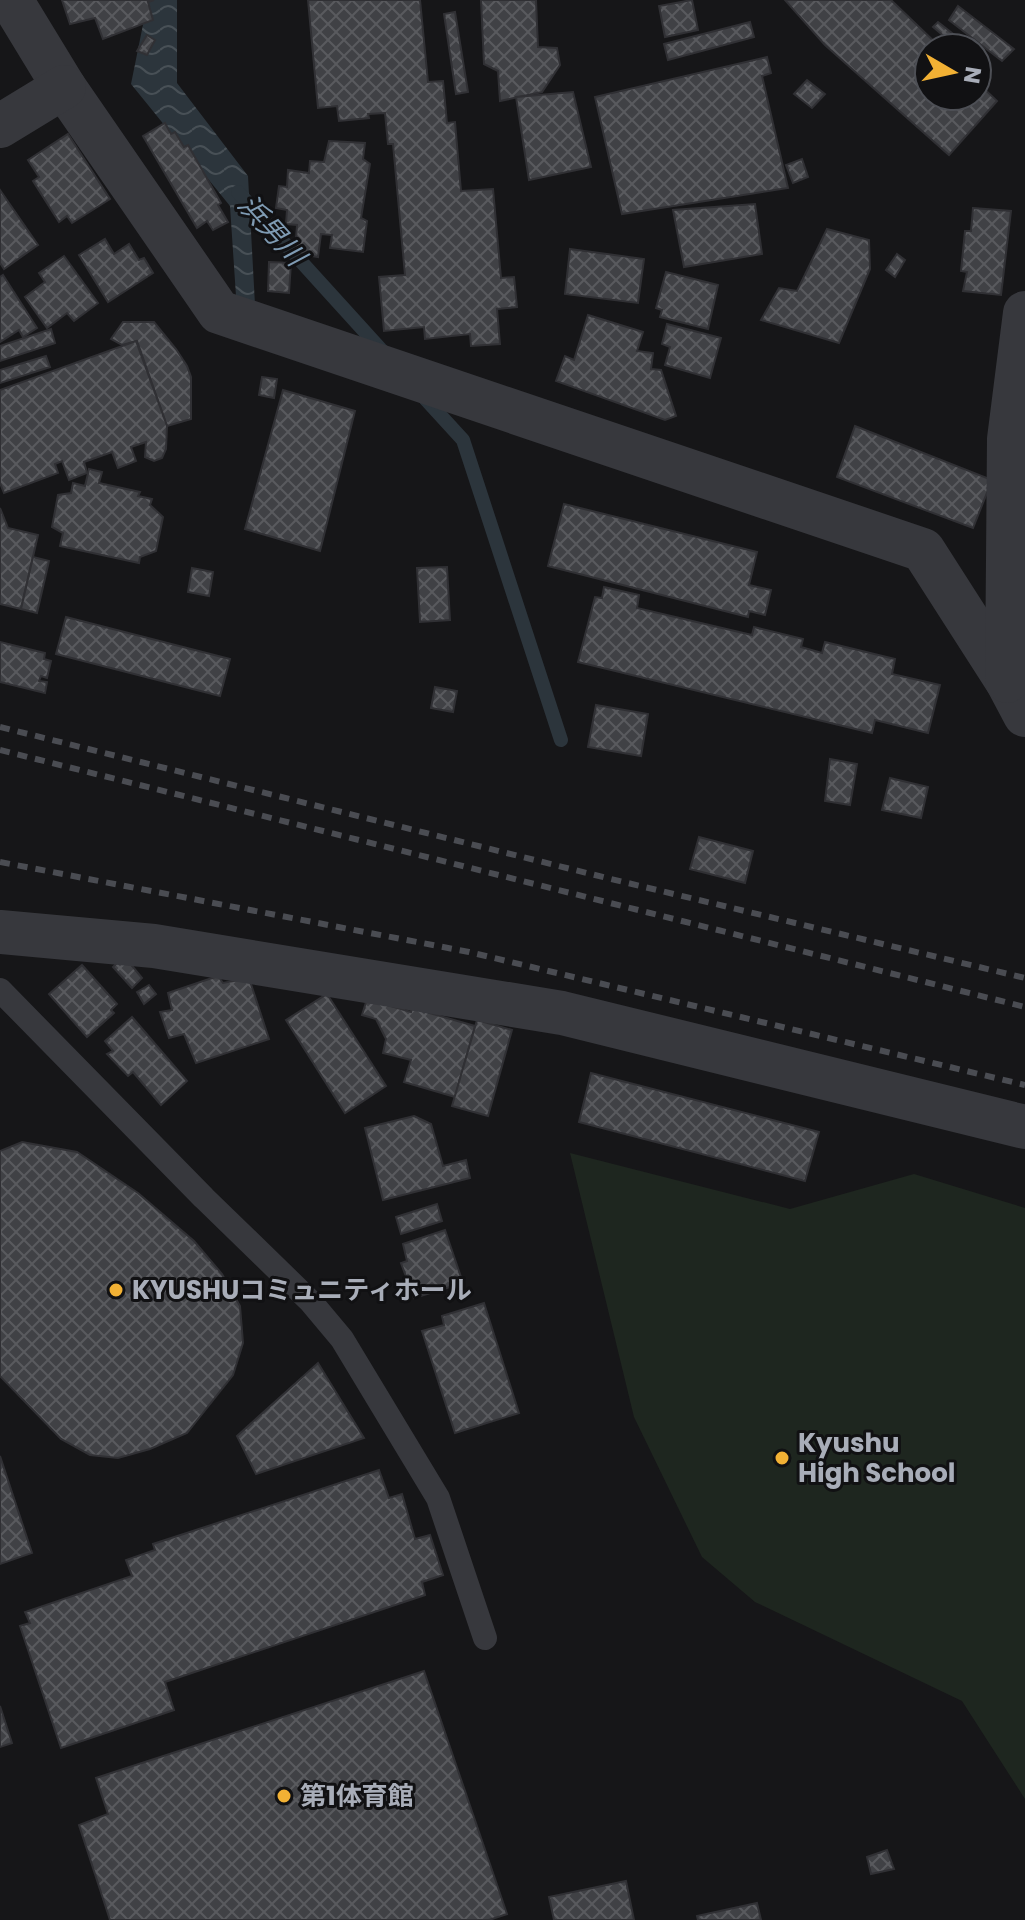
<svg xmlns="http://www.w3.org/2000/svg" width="1025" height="1920" font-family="Poppins,'Noto Sans JP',sans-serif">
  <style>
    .garden { fill: #1e261f }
    .water { fill: url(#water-waves) }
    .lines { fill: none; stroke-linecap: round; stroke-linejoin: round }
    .stream { stroke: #2c353c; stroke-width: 14 }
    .building { fill: url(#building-cross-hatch); stroke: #303034; stroke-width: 2 }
    .lane { stroke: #37383d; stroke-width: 24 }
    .street { stroke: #37383d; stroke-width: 44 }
    .rail { stroke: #4a4c52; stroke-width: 6; stroke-dasharray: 10 8; stroke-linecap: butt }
    .poi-dot { fill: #f2b134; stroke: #111113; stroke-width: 3 }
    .labels { text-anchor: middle; stroke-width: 6; stroke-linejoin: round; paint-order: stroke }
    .poi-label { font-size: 26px; font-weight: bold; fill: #a8adb8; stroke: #111113; text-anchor: start }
    .water-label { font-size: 28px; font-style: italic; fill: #7f9bb3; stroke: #111113 }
  </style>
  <defs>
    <pattern id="water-waves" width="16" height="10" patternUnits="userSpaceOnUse" patternTransform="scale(2)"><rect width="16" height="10" fill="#2c353c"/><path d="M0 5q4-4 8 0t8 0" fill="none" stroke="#485056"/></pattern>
    <pattern id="building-cross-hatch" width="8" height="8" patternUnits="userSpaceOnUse" patternTransform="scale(2)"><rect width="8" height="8" fill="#404145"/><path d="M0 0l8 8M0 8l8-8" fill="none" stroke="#595a5e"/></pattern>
  </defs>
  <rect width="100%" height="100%" fill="#161618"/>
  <polygon class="garden" points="570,1153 790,1209 914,1174 1025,1208 1025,1799 962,1701 755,1602 702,1557 634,1417"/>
  <polygon class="water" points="148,0 177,0 177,83 248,176 255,305 236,296 230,206 131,84"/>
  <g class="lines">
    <g class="stream">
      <polyline points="238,192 385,354"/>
      <polyline points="420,393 463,440 561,740"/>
    </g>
  </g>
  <g class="building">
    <polygon points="62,0 154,0 148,2 153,20 103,39 95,18 70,24"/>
    <polygon points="308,0 420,0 428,82 443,81 447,123 455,122 461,191 493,189 501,278 514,277 517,307 497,309 500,344 471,346 470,334 425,339 424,327 384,331 379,277 405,275 393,144 388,144 385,113 368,114 369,118 339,121 337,106 318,108"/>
    <polygon points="481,0 536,0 538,47 557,48 560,65 542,92 500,101 498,71 484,64"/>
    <polygon points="692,0 698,30 665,37 659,6"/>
    <polygon points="785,0 891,0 941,48 929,48 929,96 977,96 977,82 997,101 949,155 825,45"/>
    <polygon points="958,6 1014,49 1002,61 949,20"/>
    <polygon points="455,12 468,92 456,94 444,14"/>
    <polygon points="750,22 754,37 668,60 664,44"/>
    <polygon points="938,22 971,48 958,48 933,27"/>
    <polygon points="147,35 155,40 147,55 137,51"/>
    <polygon points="767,57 771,73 762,76 788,188 622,214 595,97"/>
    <polygon points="807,80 825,94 812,108 794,94"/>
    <polygon points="573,92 591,167 529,180 516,97"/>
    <polygon points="165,123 171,134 175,132 184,147 188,145 221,203 218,205 228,222 213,230 207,221 197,228 143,136"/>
    <polygon points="68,134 110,199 72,223 67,216 59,222 33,181 39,177 28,160"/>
    <polygon points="329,141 365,143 363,159 370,164 361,218 367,221 363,252 330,248 332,235 321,234 318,257 295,253 297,225 286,224 287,210 276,208 279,186 287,187 288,170 309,173 310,161 324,162"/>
    <polygon points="802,159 808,177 793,183 786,165"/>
    <polygon points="0,190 38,245 4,269 0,263"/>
    <polygon points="755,204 762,254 684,267 673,210"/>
    <polygon points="973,208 1011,211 1001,295 963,291 967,272 961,271 965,231 971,231"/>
    <polygon points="827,229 869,240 870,269 839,343 761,320 779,288 797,291"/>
    <polygon points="105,239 114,254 129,244 139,260 144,258 153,273 108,302 79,255"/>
    <polygon points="570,249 644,259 638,303 565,294"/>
    <polygon points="897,254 905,260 895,277 886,270"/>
    <polygon points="64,256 98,303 74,321 67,313 47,328 25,297 45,282 39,273"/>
    <polygon points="269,262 291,263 289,293 268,291"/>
    <polygon points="666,272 718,285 708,329 660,317 662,310 656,308"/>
    <polygon points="3,275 37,328 23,337 19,330 0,342 0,277"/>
    <polygon points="588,315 643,332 637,351 653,353 651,369 661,370 676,416 665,420 556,381 565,356 574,360"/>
    <polygon points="123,322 154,322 176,349 187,366 191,377 191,419 167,426 137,341 122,345 111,339"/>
    <polygon points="667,324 721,338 710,378 665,365 670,347 662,344"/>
    <polygon points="51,329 55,343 0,361 0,346"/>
    <polygon points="136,341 167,426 166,449 162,458 154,461 145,457 146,442 131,447 136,461 118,468 112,452 84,462 87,473 69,480 62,461 55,464 58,473 4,493 0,483 0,390"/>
    <polygon points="46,356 50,367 0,383 0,370"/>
    <polygon points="262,377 277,379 274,398 259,395"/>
    <polygon points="283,390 355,411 320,551 245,529"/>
    <polygon points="855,426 992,480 973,528 837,477"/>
    <polygon points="89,469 102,472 99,483 140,492 138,496 152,499 150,505 163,517 156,551 140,557 139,563 60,546 63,533 52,527 58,495 71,493 73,483 85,486"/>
    <polygon points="564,504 757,552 749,585 771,590 765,615 749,611 748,617 548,566"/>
    <polygon points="0,508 8,528 38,535 21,609 0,604"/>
    <polygon points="33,557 49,561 37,613 21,609"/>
    <polygon points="447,567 450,620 420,622 417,568"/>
    <polygon points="192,568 213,572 209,596 188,592"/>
    <polygon points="604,587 639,595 637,608 752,635 754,627 803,639 801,647 822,653 825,642 895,659 892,674 940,685 928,733 875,720 872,733 578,662 595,597 602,598"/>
    <polygon points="66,617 230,659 220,696 56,654"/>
    <polygon points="0,642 45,653 44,659 51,661 47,678 41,676 39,681 47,682 45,693 0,682"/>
    <polygon points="435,687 457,691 453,712 431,708"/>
    <polygon points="596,705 648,714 641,756 588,747"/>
    <polygon points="830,759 857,764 850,805 825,801"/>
    <polygon points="890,778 928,787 921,818 882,810"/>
    <polygon points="699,837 753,851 745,883 690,869"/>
    <polygon points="124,956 142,978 132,988 113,967"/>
    <polygon points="82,965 117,1004 111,1010 114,1013 87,1037 49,994"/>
    <polygon points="218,976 223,983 249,978 269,1039 196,1063 184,1034 169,1038 160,1012 172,1010 168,993"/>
    <polygon points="149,985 156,994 144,1004 137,992"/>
    <polygon points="327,994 386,1086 345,1113 286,1020"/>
    <polygon points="367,999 411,1012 412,1008 475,1026 455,1097 404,1082 411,1060 383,1053 386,1039 376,1019 362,1015"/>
    <polygon points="132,1017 187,1081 161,1105 133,1072 128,1076 107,1054 113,1051 105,1041"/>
    <polygon points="477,1020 512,1030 488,1116 452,1106"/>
    <polygon points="591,1073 819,1132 805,1181 579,1122"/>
    <polygon points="414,1116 431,1124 443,1166 466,1160 470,1178 383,1200 365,1128"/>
    <polygon points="22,1142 77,1152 138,1193 194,1241 222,1274 240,1306 243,1343 233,1375 187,1433 150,1449 118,1458 90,1455 61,1439 0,1376 0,1151"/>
    <polygon points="437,1204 442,1221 401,1234 396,1217"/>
    <polygon points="445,1230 463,1283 414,1298 401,1263 407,1261 403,1244"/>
    <polygon points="484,1303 519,1413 455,1433 422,1331 444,1325 442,1316"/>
    <polygon points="318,1363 364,1438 256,1474 237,1436"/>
    <polygon points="0,1456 32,1553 0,1564"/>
    <polygon points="379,1470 389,1498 402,1494 415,1539 430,1535 443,1575 422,1582 425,1595 165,1682 174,1710 61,1748 20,1626 30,1623 25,1612 132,1576 126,1560 155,1550 153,1544"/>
    <polygon points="424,1671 507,1914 489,1920 110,1920 79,1825 108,1814 96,1778"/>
    <polygon points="0,1706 12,1743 0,1747"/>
    <polygon points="887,1850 894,1869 871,1874 867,1857"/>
    <polygon points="626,1881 634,1920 554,1920 549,1897"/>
    <polygon points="757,1903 761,1920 698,1920 697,1916"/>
  </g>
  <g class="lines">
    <polyline class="lane" points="0,990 204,1198 311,1302 342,1339 438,1498 485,1638"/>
    <g class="street">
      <polyline points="11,0 64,87 219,312 923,550 1007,681 1025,715"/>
      <polyline points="0,126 64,87"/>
      <polyline points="1007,681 1009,439 1025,313"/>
      <polyline points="0,932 154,946 562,1013 1025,1127"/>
    </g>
    <g class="rail">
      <polyline points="0,727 611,879 1025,978"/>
      <polyline points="0,750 1025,1007"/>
      <polyline points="0,862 469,952 1025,1085"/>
    </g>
  </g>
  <g class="poi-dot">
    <circle cx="116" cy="1290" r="8"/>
    <circle cx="782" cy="1458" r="8"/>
    <circle cx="284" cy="1796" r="8"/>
  </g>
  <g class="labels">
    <g class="poi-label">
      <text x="132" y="1299">KYUSHUコミュニティホール</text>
      <text x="798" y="1452">Kyushu<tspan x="798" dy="30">High School</tspan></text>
      <text x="300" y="1805">第1体育館</text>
    </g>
    <g class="water-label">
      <text transform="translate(272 230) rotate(48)" y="10">浜男川</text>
    </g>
  </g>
  <g transform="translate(953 72) rotate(99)"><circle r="38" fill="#111113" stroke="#4d4f55" stroke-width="2"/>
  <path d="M0-6L14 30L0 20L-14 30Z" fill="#f2b134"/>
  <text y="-12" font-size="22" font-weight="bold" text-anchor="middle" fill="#a8adb8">N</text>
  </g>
</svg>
